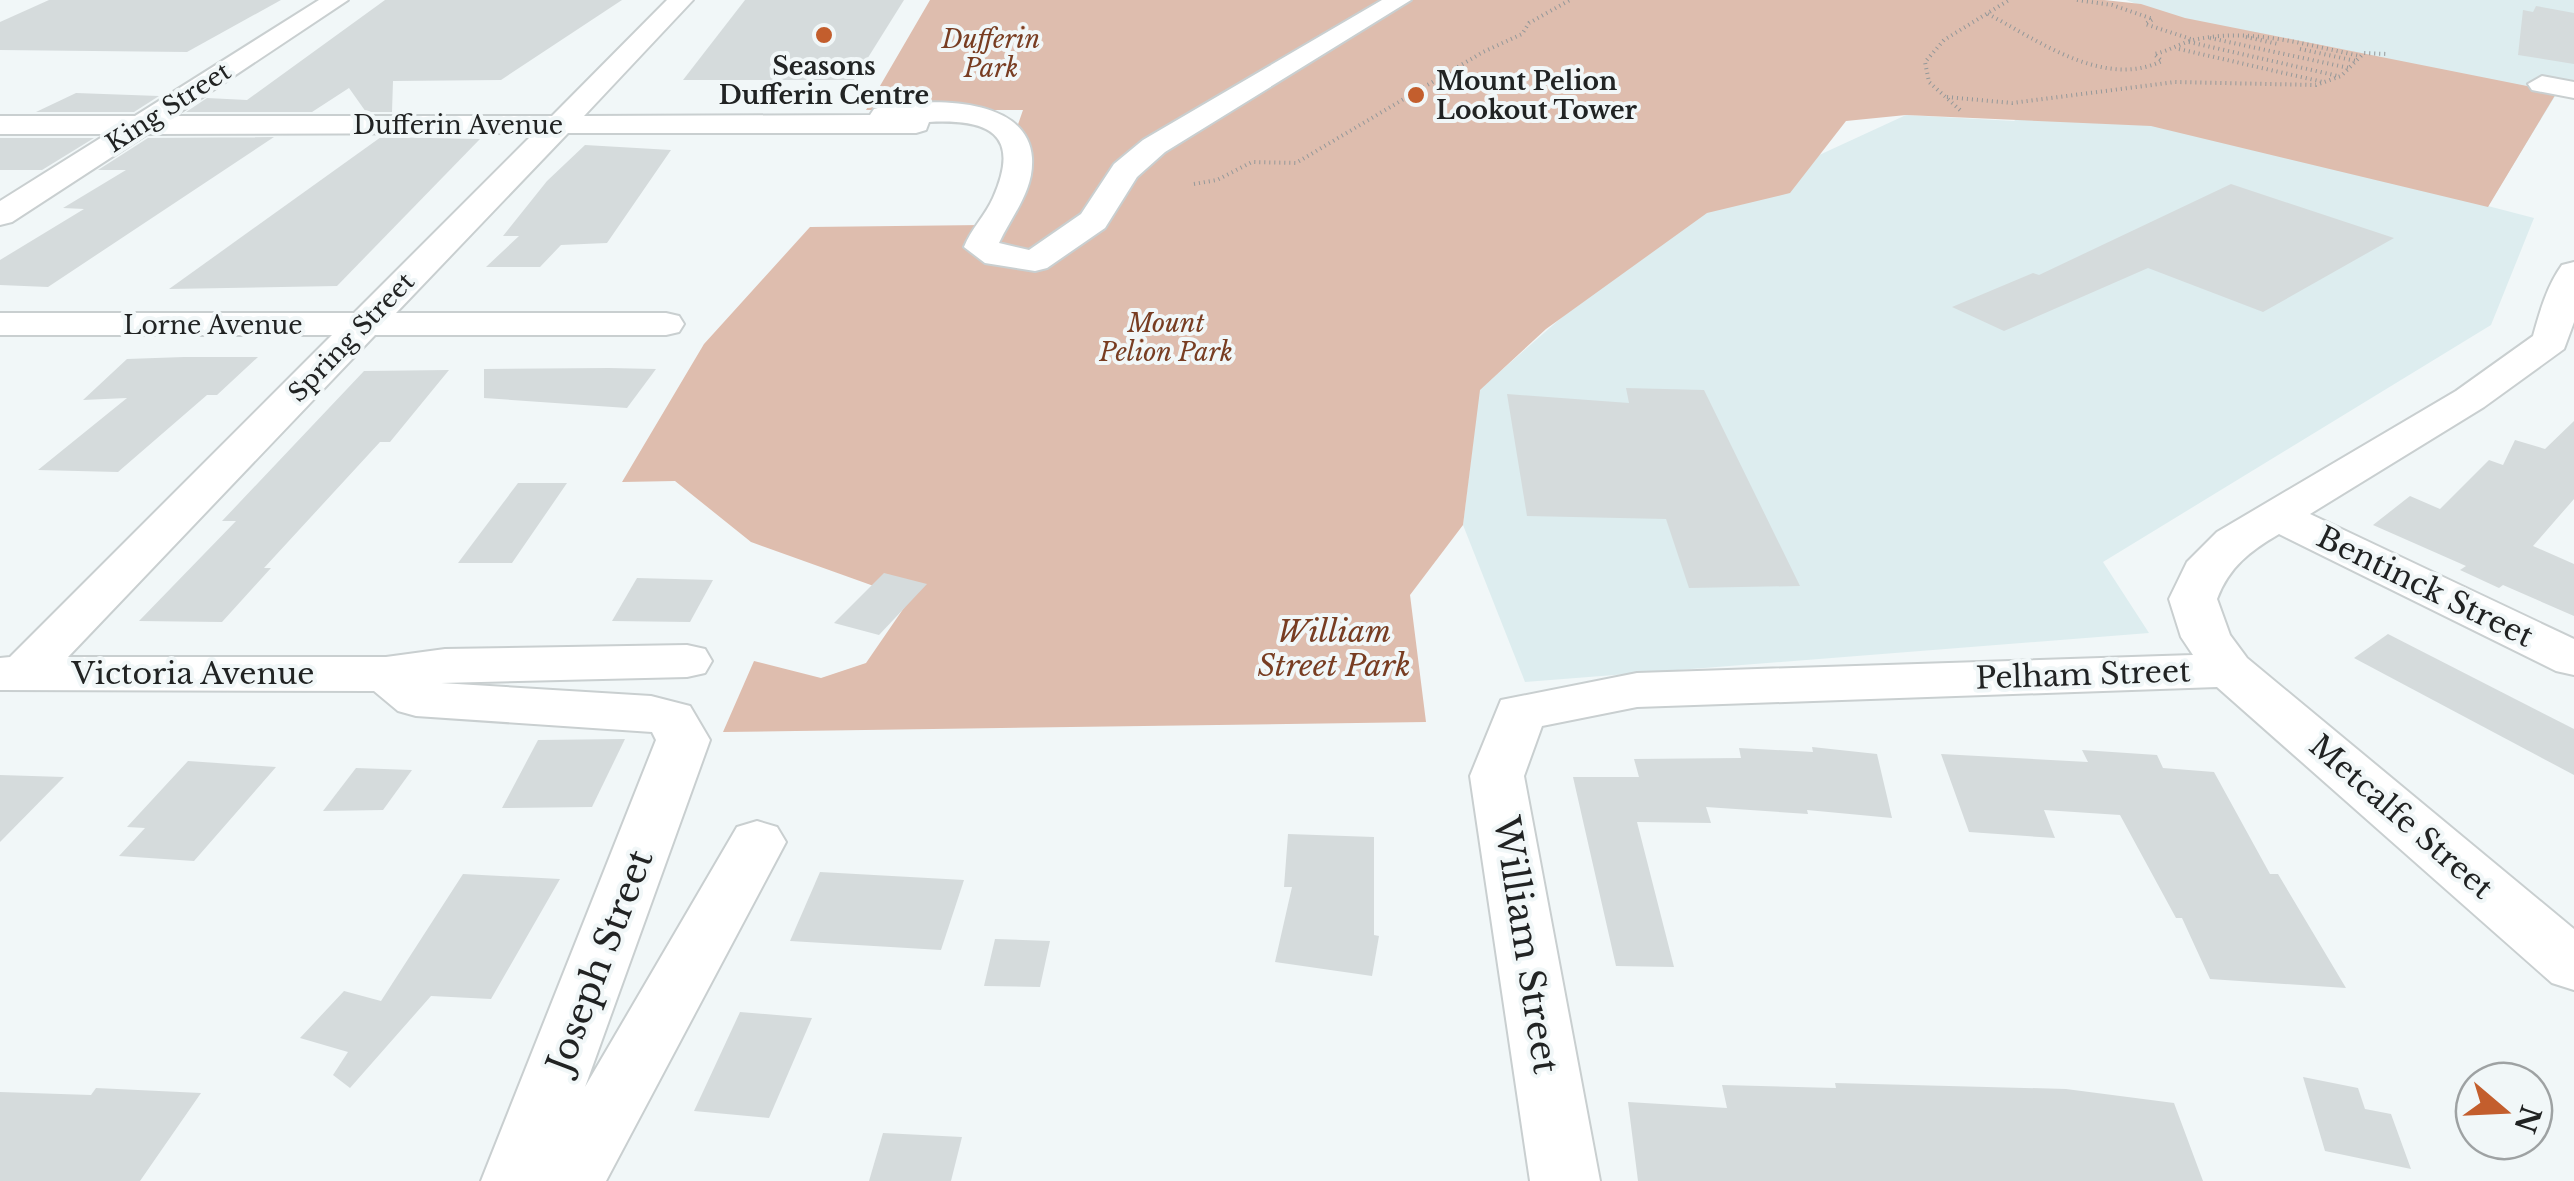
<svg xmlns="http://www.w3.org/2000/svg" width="2574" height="1181" font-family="'Libre Baskerville',serif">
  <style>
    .built { fill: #ddedef }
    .green { fill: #debdae }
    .building { fill: #d5dbdc }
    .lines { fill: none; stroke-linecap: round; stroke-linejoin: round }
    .minor-casing { stroke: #c9cfd0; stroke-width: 4 }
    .path { stroke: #949899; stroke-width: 4; stroke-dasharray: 1 4; stroke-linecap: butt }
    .minor { fill: #fff; fill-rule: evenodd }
    .poi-dot { fill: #c35e2d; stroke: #f1f7f8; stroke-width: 4 }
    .labels { text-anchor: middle; stroke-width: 8; stroke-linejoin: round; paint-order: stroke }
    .far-park-label { font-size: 25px; font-style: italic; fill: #783d22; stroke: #f1f7f8 }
    .far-poi-label { font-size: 25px; font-weight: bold; fill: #212323; stroke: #f1f7f8 }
    .far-street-label { font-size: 25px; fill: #212323; stroke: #f1f7f8 }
    .street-label { font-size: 30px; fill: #212323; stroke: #f1f7f8 }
    .park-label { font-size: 30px; font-style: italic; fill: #783d22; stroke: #f1f7f8 }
    .near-street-label { font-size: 35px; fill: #212323; stroke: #f1f7f8 }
  </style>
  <rect width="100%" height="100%" fill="#f1f7f8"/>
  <polygon class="built" points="2126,0 2574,0 2574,96 2557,93 2488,206 2534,218 2491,325 2103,562 2149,633 1525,682 1463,525 1479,390 1667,225 1906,115 2014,121 2163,14"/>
  <polygon class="green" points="930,0 2104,0 2141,4 2185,18 2557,92 2488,207 2151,126 1906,115 1846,121 1790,193 1707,213 1546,329 1480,390 1463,525 1410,595 1426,722 723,732 754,661 821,678 866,663 910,599 751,542 675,481 622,482 704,344 810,227 983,225 1023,110 866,110"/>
  <g class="building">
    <polygon points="49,0 281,0 187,52 0,50 0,22"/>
    <polygon points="385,0 622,0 501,80 393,81 392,112 366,112 349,88 312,112 186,112 207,98 247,100"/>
    <polygon points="745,0 904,0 854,80 683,80"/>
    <polygon points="2536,6 2574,13 2574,64 2518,55 2523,10 2533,12"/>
    <polygon points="76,93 159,96 134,112 36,112"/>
    <polygon points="274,137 48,287 0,285 0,260 84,209 63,208 126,170 98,170 148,138"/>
    <polygon points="381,137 480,139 337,286 169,289"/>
    <polygon points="0,138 94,138 42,170 0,170"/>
    <polygon points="585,145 671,150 607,243 561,245 540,267 486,267 519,236 503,236 547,181"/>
    <polygon points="2231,184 2394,238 2263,312 2148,268 2004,331 1952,307 2033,273 2039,275"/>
    <polygon points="184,357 258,357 217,395 207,395 118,472 38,470 127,398 83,400 127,359"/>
    <polygon points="609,368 656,369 627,408 484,398 484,369"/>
    <polygon points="449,370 390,442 380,442 264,568 271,568 222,622 139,621 236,521 222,521 364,371"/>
    <polygon points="1626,388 1704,390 1800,586 1689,588 1666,519 1527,516 1507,394 1629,403"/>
    <polygon points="2574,421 2574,499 2533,546 2574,564 2574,616 2503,585 2499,588 2460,570 2466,566 2373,525 2410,496 2440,509 2489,460 2503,465 2515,440 2545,449"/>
    <polygon points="518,483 567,483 512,563 458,563"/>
    <polygon points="884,573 927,584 879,635 834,623"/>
    <polygon points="637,578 713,580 690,622 612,621"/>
    <polygon points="2388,634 2574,729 2574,775 2354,658"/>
    <polygon points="625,739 592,807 502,808 538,740"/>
    <polygon points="1812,747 1877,754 1892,818 1807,810 1808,814 1706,807 1711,823 1637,822 1674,967 1616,966 1573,777 1639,777 1634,759 1741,758 1739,748 1813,752"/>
    <polygon points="2082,750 2157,755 2163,768 2214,772 2270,874 2278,874 2346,988 2210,979 2182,918 2176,918 2120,815 2044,810 2055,838 1969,832 1941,754 2088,762"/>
    <polygon points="188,761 276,767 194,861 119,856 145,828 127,827"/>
    <polygon points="356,768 412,770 383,810 323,811"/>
    <polygon points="0,775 64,777 0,842"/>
    <polygon points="1288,834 1374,837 1374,935 1379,936 1372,976 1275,962 1292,887 1284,887"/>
    <polygon points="820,872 964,880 941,950 790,941"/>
    <polygon points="463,874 560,879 491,999 431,996 350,1088 333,1075 348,1052 300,1038 344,991 381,1001"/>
    <polygon points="995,939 1050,941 1040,987 984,986"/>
    <polygon points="740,1012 812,1018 769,1118 694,1111"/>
    <polygon points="2303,1077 2358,1088 2365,1109 2391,1114 2411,1169 2325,1151"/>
    <polygon points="1835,1083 2066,1089 2174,1103 2203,1181 1638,1181 1628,1102 1727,1108 1722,1085 1836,1088"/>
    <polygon points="96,1088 201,1093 140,1181 0,1181 0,1092 91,1095"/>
    <polygon points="883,1133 962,1137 951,1181 869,1181"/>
  </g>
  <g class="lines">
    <defs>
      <g id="minor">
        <path d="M319 0H348L174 116H552L667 0H693L584 116 870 115 874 109C920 98 1028 93 1032 158 1034 191 1012 215 999 243L1029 250 1081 214 1114 164 1143 140 1382 0H1411L1165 152 1137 177 1105 228 1047 268 1035 271 985 263 964 247C971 229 985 216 993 198 1022 133 988 119 929 122L926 130 916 133H568L396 313H666L679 316 684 324 679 332 666 335H375L68 657H386L445 649 687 645 705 649 712 661 705 673 687 677 441 683 651 696 690 706 710 740 585 1087 737 827 757 821 777 827 786 842 606 1181H481L656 740 652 732 416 716 398 711 374 691 0 690V658L10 657 332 335H0V313H354L534 133 147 134 12 222 0 225V201L107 134H0V116H135Z"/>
        <polygon points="2542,76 2574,82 2574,98 2532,90 2528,84"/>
        <path d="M2574 262V322L2564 349 2484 407 2310 514 2574 639V675L2556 671 2279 534C2250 551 2229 567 2217 599L2230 635 2247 658 2574 929V990L2552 983 2217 687 1637 707 1542 726 1524 776 1600 1181H1530L1470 776 1501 700 1637 673 2193 655 2181 637 2169 599 2187 562 2217 532 2456 391 2533 336C2540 311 2547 286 2562 265Z"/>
      </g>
    </defs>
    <use href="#minor" class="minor-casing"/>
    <g class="path">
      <polyline points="2077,0 2112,5 2153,19 2145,24 2191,39"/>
      <path d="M1988 14C2039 41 2104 89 2162 61L2154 54C2170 51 2184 41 2198 39 2252 28 2307 45 2360 56"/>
      <polyline points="2246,37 2278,44"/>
      <polyline points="2210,38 2349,68"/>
      <polyline points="2189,42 2338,76"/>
      <polyline points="2179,49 2323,82"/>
      <polyline points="2300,49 2356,61"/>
      <polyline points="1947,97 2012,103 2175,82 2316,85 2341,76 2364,53 2388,54"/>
      <polyline points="1960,110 1929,82 1925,62 1944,40 2009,0"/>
      <polyline points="1194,184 1217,180 1252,162 1296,163 1483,52 1522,34 1529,23 1570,0"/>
    </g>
    <use href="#minor" class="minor"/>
  </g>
  <g class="poi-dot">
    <circle cx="824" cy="35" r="10"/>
    <circle cx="1416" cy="95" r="10"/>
  </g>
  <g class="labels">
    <g class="far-park-label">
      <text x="991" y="48">Dufferin<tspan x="991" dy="29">Park</tspan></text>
      <text x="1166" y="332">Mount<tspan x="1166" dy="29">Pelion Park</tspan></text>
    </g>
    <g class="far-poi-label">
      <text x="824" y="75">Seasons<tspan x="824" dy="29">Dufferin Centre</tspan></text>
      <text x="1436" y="90" text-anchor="start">Mount Pelion<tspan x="1436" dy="29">Lookout Tower</tspan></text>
    </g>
    <g class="far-street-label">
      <text transform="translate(168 107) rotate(-33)" y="9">King Street</text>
      <text x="458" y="134">Dufferin Avenue</text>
      <text x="213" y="334">Lorne Avenue</text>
      <text transform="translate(351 337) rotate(-46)" y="9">Spring Street</text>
    </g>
    <g class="street-label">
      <text transform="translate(2425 587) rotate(26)" y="10">Bentinck Street</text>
      <text x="193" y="684">Victoria Avenue</text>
      <text transform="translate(2083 675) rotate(-2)" y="10">Pelham Street</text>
      <text transform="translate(2401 817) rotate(41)" y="10">Metcalfe Street</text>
    </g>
    <g class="park-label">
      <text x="1334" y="642">William<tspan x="1334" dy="34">Street Park</tspan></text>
    </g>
    <g class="near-street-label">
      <text transform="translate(1526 945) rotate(81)" y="12">William Street</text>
      <text transform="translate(600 961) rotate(-69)" y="12">Joseph Street</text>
    </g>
  </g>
  <g transform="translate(2504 1111) rotate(109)"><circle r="48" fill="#f1f7f8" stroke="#9ea2a3" stroke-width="2.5"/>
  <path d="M0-8L18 38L0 25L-18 38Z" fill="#c35e2d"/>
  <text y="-15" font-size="28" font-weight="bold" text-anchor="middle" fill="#212323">N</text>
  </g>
</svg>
